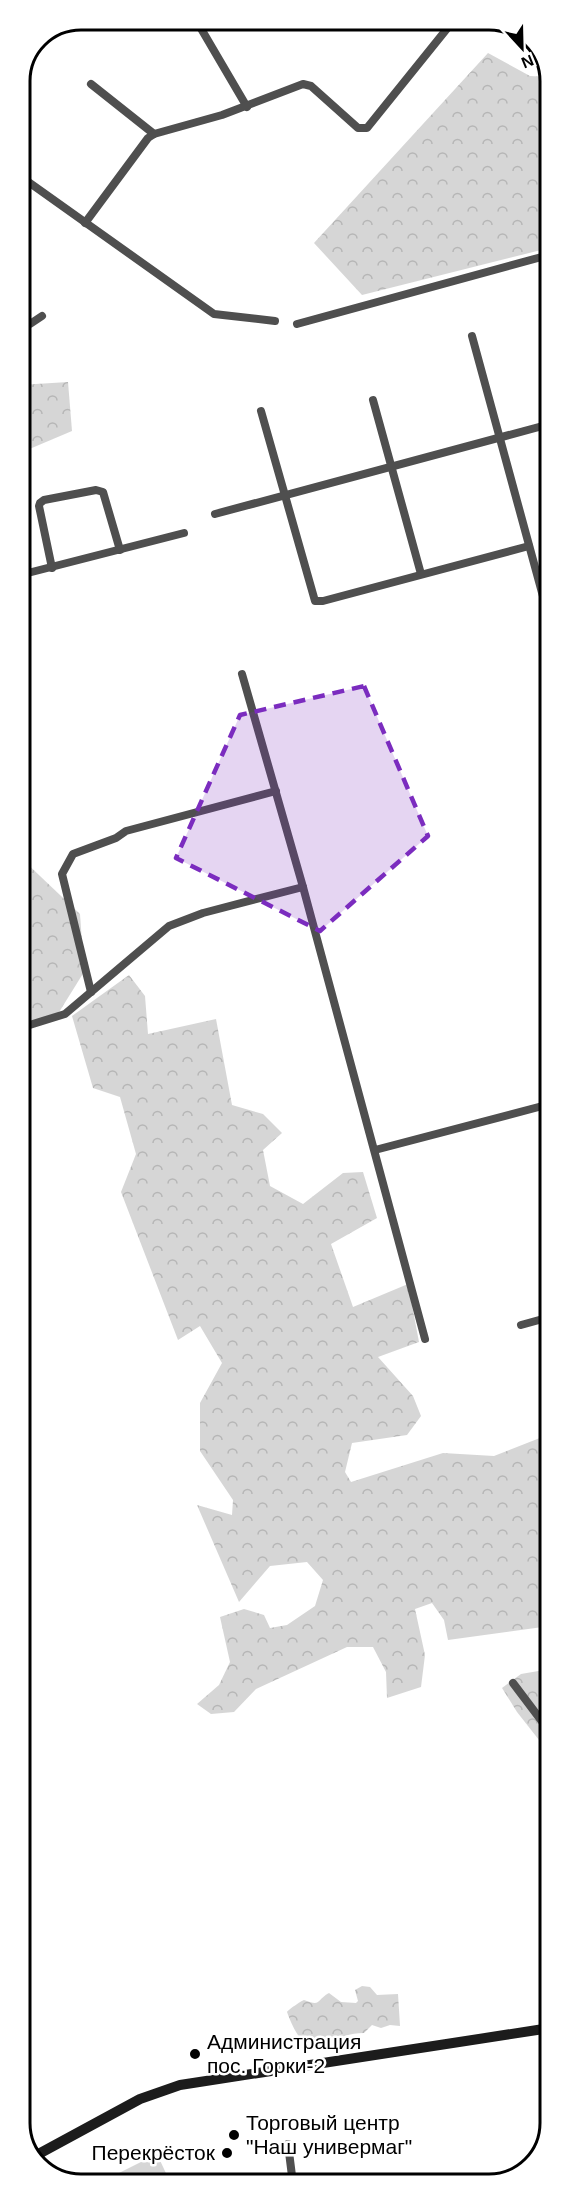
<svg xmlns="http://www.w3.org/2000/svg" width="570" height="2204" font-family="Arial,sans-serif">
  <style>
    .forest { fill: url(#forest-crowns) }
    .garden { fill: #d6d6d6 }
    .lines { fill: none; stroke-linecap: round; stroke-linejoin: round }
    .street { stroke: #4f4f4f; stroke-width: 8 }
    .secondary { stroke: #1c1c1c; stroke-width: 10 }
    .marked { fill: #7b2cbf; fill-opacity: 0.2; stroke: #7b2cbf; stroke-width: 4.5; stroke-dasharray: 12 8; stroke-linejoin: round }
    .poi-dot { fill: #000; stroke: #fff; stroke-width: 2 }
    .labels { text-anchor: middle; stroke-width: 5; stroke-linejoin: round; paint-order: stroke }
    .poi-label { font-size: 21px; fill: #000; stroke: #fff; text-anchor: start }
    .rim { fill: none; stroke: #000; stroke-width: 3 }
  </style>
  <defs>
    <pattern id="forest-crowns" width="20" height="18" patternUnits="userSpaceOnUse" patternTransform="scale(1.5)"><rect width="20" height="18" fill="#d6d6d6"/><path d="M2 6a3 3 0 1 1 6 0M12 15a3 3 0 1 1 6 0" fill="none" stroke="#b6b6b6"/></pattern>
  </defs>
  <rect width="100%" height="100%" fill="#fff"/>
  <g class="forest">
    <polygon points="488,53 530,76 549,77 549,248 362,295 314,243"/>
    <polygon points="68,382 72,431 20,453 20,385"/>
    <polygon points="20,857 80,914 84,972 56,1017 20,1029"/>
    <polygon points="129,975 145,996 148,1034 216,1019 232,1105 263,1114 282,1133 263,1150 270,1186 303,1204 343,1173 363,1172 377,1218 331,1244 353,1307 408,1284 419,1342 378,1357 413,1396 421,1416 407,1435 352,1443 345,1472 351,1482 443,1453 494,1456 550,1434 550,1626 448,1640 444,1620 432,1603 415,1609 425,1655 421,1687 387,1698 386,1672 373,1647 347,1647 256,1689 234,1712 211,1714 197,1704 219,1685 230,1662 220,1617 244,1609 264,1615 270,1628 287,1625 315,1606 323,1580 307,1562 270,1566 239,1602 197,1505 232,1515 233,1500 200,1451 200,1403 222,1363 200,1326 178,1340 121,1192 136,1154 120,1097 93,1088 72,1016"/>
    <polygon points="550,1669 550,1754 517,1712 502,1688 521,1674"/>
    <path d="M362 1986 370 1987 377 1995 398 1994 400 2026 390 2025 381 2028 372 2025 364 2033C349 2033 343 2037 330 2041 322 2043 312 2042 304 2042 296 2035 291 2023 287 2012 288 2010 301 2001 304 2000 322 2007 316 2000 329 1993L341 2002 356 2003 358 2001 355 1990Z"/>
  </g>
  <polygon class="garden" points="157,2154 171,2184 104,2184 103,2181"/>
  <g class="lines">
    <g class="street">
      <polyline points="196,20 247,107"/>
      <polyline points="91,84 154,134"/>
      <polyline points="20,176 214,314 275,321"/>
      <polyline points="85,223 148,138 154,134 222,115 303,84 311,86 358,128 367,128 454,20"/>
      <polyline points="297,324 549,255"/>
      <polyline points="20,327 30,324 42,316"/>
      <polyline points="472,336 550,622"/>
      <polyline points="373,400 421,574"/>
      <polyline points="261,411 315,601 323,601 529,546"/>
      <polyline points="215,514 550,424"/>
      <polyline points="52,568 39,506 40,503 44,500 96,490 103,492 120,550"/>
      <polyline points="20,575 184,533"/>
      <polyline points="242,674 303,887 425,1339"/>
      <polyline points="91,992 62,874 73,854 116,838 126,831 276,791"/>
      <polyline points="20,1028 65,1014 169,926 203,913 303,887"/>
      <polyline points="375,1150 550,1104"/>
      <polyline points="521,1325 550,1317"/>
      <polyline points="513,1683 550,1732"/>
      <polyline points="288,2144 293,2184"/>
    </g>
    <g class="secondary">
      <polyline points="33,2157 140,2099 180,2085 550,2028"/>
      <polyline points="63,2179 84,2184"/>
    </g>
  </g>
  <path class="marked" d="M364 686 428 836 320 931 176 858 240 715Z"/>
  <g class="poi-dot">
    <circle cx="195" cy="2054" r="6"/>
    <circle cx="234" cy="2135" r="6"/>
    <circle cx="227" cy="2153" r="6"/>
  </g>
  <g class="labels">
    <g class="poi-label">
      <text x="207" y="2049">Администрация<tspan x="207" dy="24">пос. Горки-2</tspan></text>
      <text x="246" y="2130">Торговый центр<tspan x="246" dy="24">"Наш универмаг"</tspan></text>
      <text x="215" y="2160" text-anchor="end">Перекрёсток</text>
    </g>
  </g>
  <path d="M0 0H570V2204H0ZM81 30H489A51 51 0 0 1 540 81V2123A51 51 0 0 1 489 2174H81A51 51 0 0 1 30 2123V81A51 51 0 0 1 81 30Z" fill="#fff" fill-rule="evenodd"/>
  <path class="rim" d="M81 30H489A51 51 0 0 1 540 81V2123A51 51 0 0 1 489 2174H81A51 51 0 0 1 30 2123V81A51 51 0 0 1 81 30Z"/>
  <g transform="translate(522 48) rotate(158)" stroke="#ffffff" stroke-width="4.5" paint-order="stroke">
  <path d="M0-4.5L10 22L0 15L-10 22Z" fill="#000000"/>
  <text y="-9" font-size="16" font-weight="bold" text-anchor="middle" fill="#000000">N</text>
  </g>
</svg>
